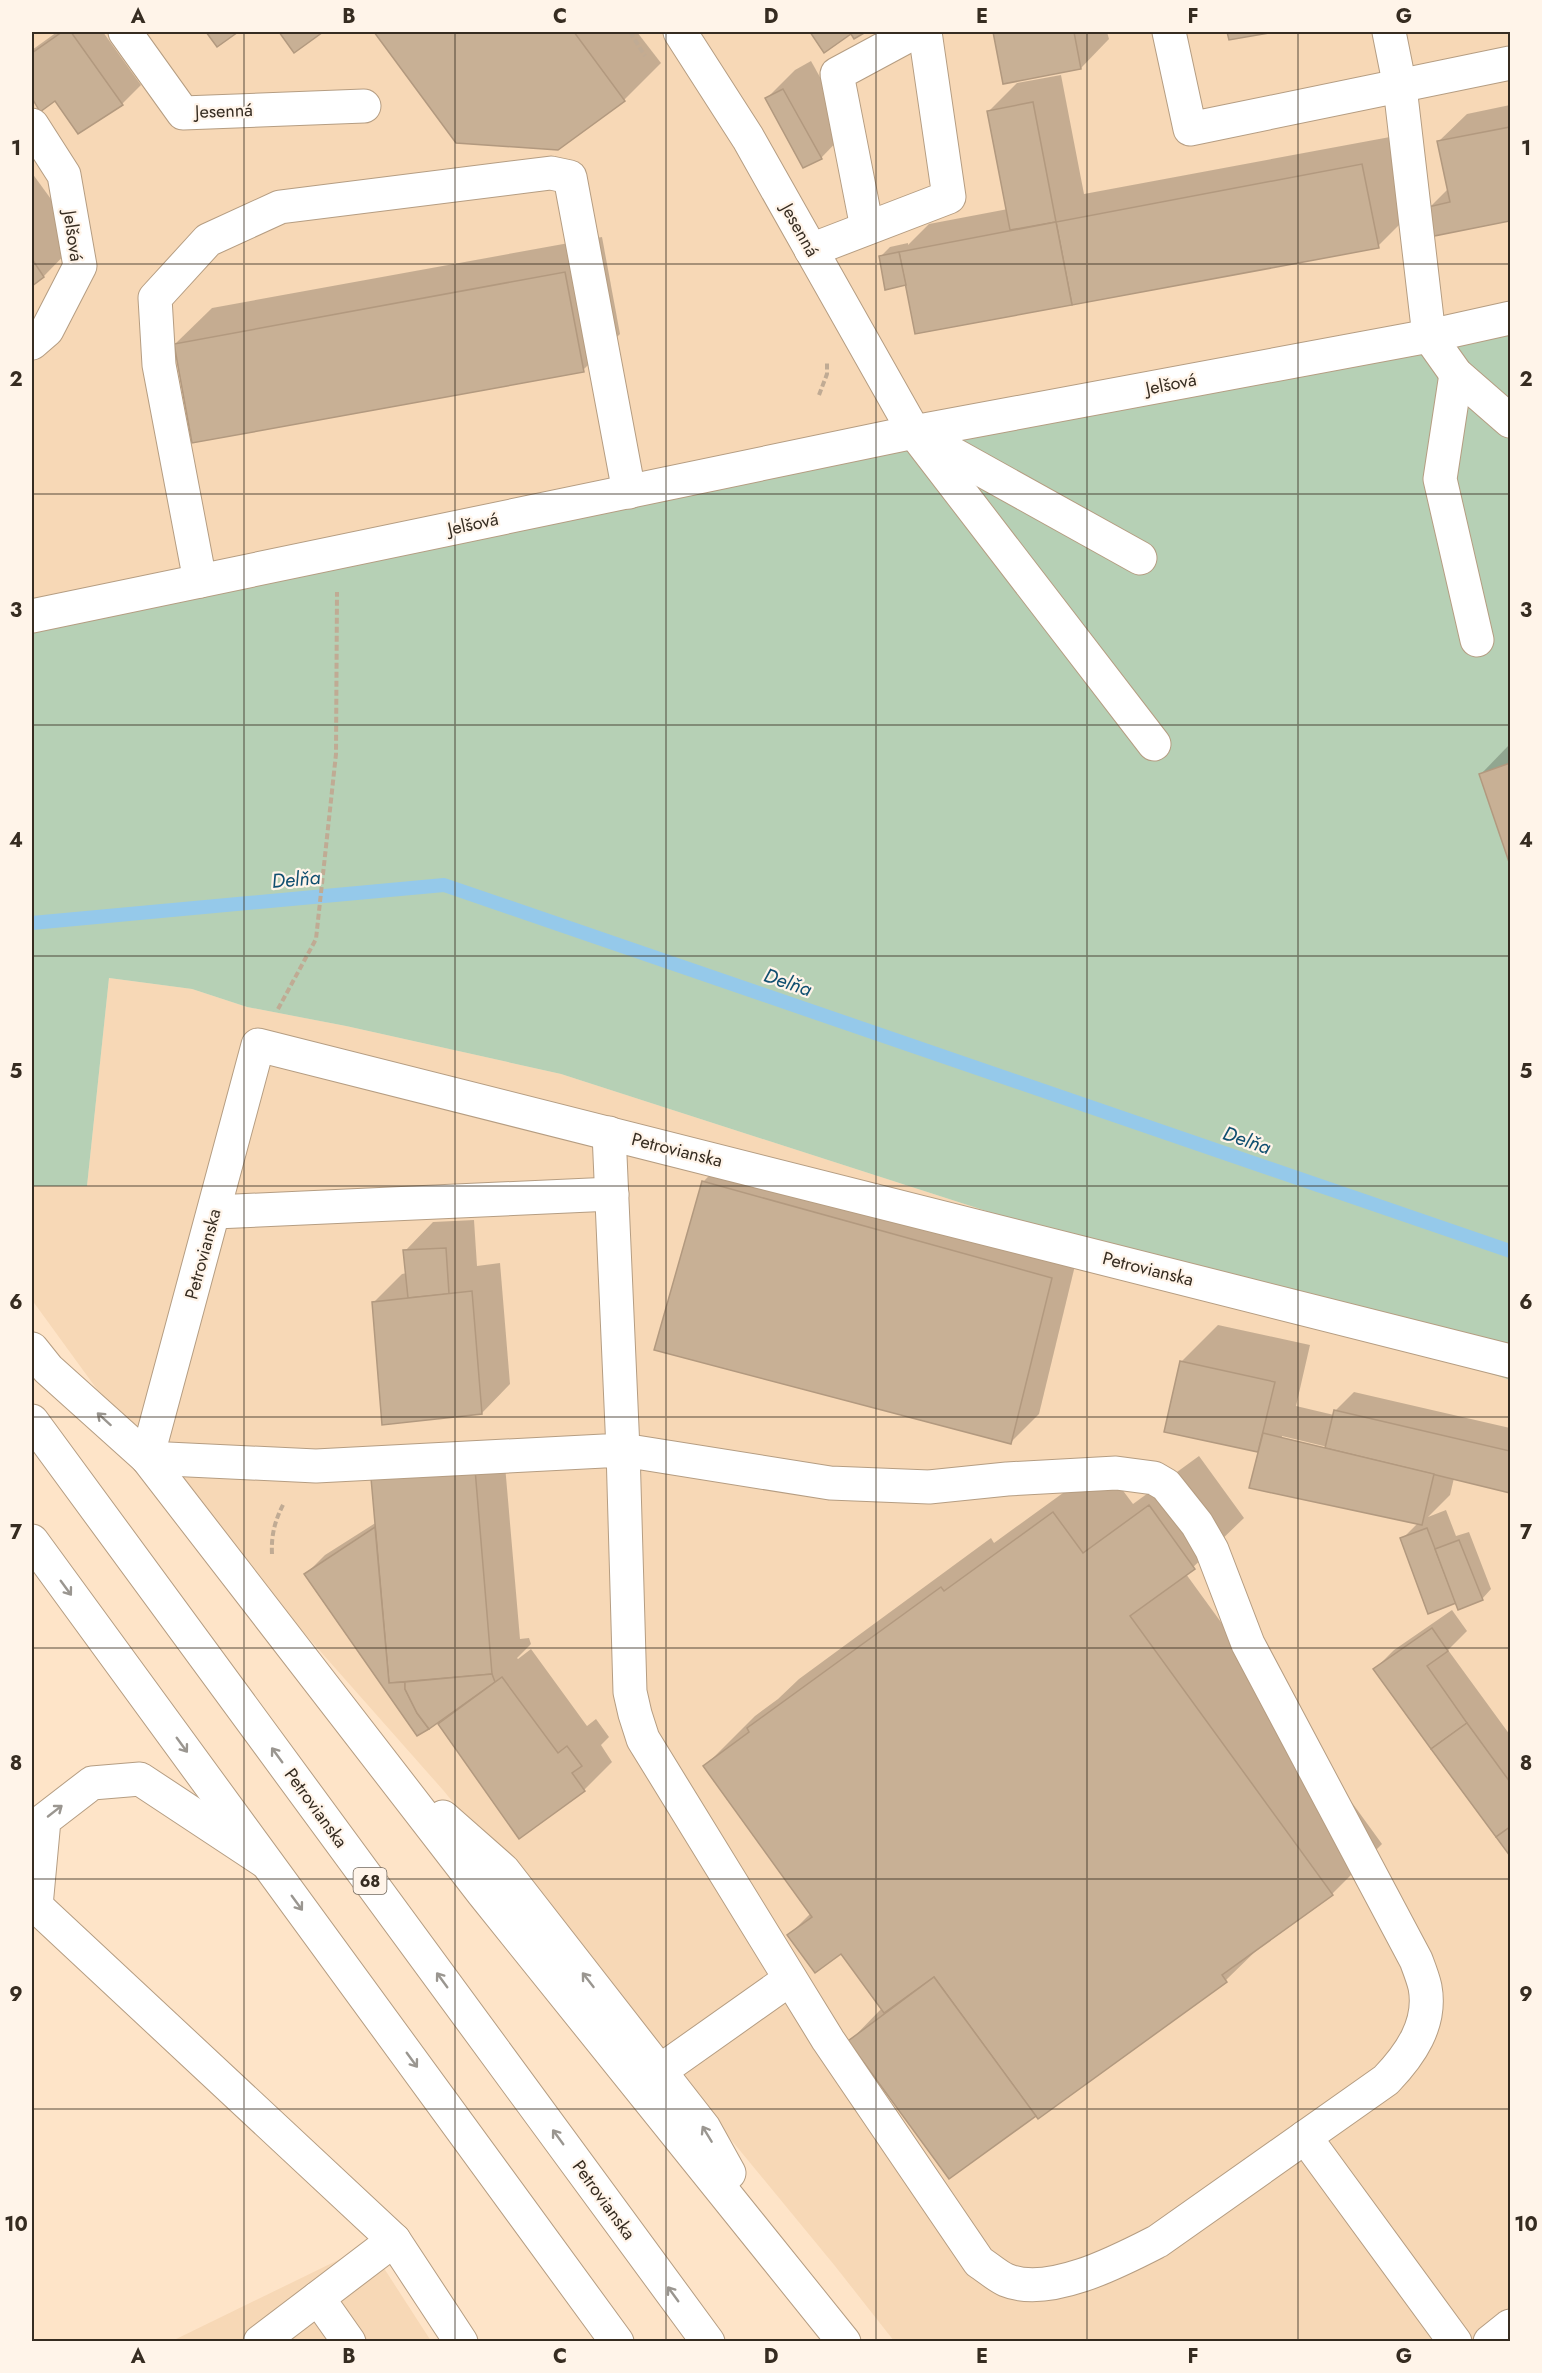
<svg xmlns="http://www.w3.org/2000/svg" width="1542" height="2373" font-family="Jost,sans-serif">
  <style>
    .built { fill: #f7d8b6 }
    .green { fill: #b6d0b5 }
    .shadow { fill: #0003; fill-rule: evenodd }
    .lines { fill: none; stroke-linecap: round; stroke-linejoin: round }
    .stream { stroke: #95c9ea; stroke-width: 14 }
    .building { fill: #c8b095; stroke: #b2997f; stroke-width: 1.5 }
    .minor-casing { stroke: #b59d82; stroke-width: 35 }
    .major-casing { stroke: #b59d82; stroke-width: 35 }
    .path { stroke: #c0ab94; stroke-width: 4; stroke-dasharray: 6 3; stroke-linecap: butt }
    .minor { stroke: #fff; stroke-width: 33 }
    .major { stroke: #fff; stroke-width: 33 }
    .oneway { stroke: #9a9690 }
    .grid { fill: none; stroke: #362c21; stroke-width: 1.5; stroke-opacity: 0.55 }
    .labels { text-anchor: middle; stroke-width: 4.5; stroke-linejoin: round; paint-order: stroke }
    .shield { fill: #fff4e9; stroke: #72685d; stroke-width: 1.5 }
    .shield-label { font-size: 16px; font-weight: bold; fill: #362c21 }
    .street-label { font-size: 18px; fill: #362c21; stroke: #fff4e9 }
    .water-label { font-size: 20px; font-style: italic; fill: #104f70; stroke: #fff4e9 }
    .neatline { fill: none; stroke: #362c21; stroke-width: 2 }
    .grid-label { font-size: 20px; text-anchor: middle; font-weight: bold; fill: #362c21 }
  </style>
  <rect width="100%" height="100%" fill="#fee4c8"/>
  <g class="built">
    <polygon points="32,32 1510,32 1510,315 32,630"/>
    <polygon points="109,978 192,989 247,1007 346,1026 561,1074 1510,1380 1510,2341 894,2341 835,2266 443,1790 136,1443 32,1300 32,1186 87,1186"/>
    <polygon points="369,2245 431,2341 170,2342"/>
  </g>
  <polygon class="green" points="1510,315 1510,1380 561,1074 346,1026 247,1007 192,989 109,978 87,1186 32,1186 32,630"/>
  <g class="shadow">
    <polygon points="57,32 103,32 141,85 122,104 56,99 41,110 32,95 32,50"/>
    <polygon points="281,32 321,32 295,51"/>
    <polygon points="376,32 637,32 661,63 624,100 558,148 457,142"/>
    <polygon points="812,32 864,32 855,37 852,32 825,51"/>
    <polygon points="994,32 1107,32 1109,39 1081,68 1004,82"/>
    <polygon points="1229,32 1267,32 1230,39"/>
    <polygon points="811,61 849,129 821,158 767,98 795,70"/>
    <polygon points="1061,75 1084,194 1390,137 1406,218 1378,246 906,283 881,256 890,247 908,243 908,245 929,224 1008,209 989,111 1017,83"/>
    <polygon points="1510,105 1510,220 1435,234 1430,207 1449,188 1438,142 1467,114"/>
    <polygon points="32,173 80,239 44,276 32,284"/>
    <polygon points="602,237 620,334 583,370 175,344 212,308"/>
    <polygon points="1510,744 1510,861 1481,774"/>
    <polygon points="731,1153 1079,1249 1039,1414 1011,1442 703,1182"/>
    <polygon points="474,1220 477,1266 500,1263 510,1384 482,1413 374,1302 402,1274 407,1273 405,1251 433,1222"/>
    <path d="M1218 1325 1310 1345 1296 1406 1334 1415 1335 1411 1354 1392 1510 1428V1491L1454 1478 1450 1495 1428 1517 1446 1510 1456 1536 1469 1532 1491 1589 1482 1599 1402 1539 1418 1523 1260 1447 1257 1450 1181 1362ZM1282 1436 1332 1448V1451L1282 1439Z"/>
    <polygon points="503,1442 520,1639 529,1638 531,1644 517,1658 518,1659 531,1649 587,1726 596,1719 609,1737 601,1745 612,1762 584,1790 440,1724 448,1716 447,1714 418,1734 306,1574 325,1555"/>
    <polygon points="1199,1456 1244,1518 1186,1574 1382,1844 1332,1894 1263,1944 1226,1980 1038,2117 850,2041 882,2008 841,1952 789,1935 811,1913 705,1766 755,1716 778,1699 799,1679 991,1538 994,1543 1103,1464 1133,1504"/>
    <polygon points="1452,1610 1467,1631 1448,1650 1510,1735 1510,1853 1375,1669 1394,1650"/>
  </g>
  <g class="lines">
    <polyline class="stream" points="32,923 444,885 1510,1251"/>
  </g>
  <g class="building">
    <polygon points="62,32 71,32 123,105 78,134 55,101 40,112 32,98 32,53"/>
    <polygon points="206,32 238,32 217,47"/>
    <polygon points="279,32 323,32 294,53"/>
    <polygon points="374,32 574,32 625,101 558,150 456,143"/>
    <polygon points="810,32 866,32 854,39 851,34 824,53"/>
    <polygon points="993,32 1074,32 1081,69 1003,84"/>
    <polygon points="1227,32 1275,32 1229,40"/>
    <polygon points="783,89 822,159 803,168 765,98"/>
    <polygon points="1033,102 1056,222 1010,230 987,111"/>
    <polygon points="1510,127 1510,221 1434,236 1428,207 1450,202 1437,141"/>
    <polygon points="1362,164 1379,248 1072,305 1056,222"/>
    <polygon points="1056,222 1072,305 915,334 899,252"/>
    <polygon points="899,252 906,285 885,290 879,256"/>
    <polygon points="32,259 44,277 32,286"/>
    <polygon points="565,272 584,372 192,443 174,344"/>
    <polygon points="1510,763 1510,865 1479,774"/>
    <polygon points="702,1181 1052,1278 1011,1444 654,1350"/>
    <polygon points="446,1248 449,1294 408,1298 403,1250"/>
    <polygon points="472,1291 482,1414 382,1425 372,1302"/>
    <polygon points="1180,1361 1275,1382 1258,1452 1164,1432"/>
    <polygon points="1334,1410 1510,1451 1510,1493 1325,1448"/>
    <polygon points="1263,1433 1434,1474 1422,1525 1249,1488"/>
    <polygon points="475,1469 492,1674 389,1683 371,1478"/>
    <polygon points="1149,1505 1195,1569 1130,1616 1333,1895 1222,1975 1227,1982 1038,2119 934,1977 884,2013 841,1954 815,1973 787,1935 812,1917 703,1766 749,1732 747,1728 941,1587 944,1591 1053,1512 1083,1553"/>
    <polygon points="375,1527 389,1683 405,1682 405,1689 417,1713 429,1729 417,1736 304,1574"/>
    <polygon points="1427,1528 1456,1603 1428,1614 1400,1538"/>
    <polygon points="1459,1540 1483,1600 1458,1610 1435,1549"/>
    <polygon points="1432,1628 1448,1651 1427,1666 1467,1723 1431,1749 1373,1669"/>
    <polygon points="492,1674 495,1682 429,1729 417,1713 405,1689 405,1682"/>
    <polygon points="502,1677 558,1753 567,1746 582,1766 572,1773 585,1791 519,1839 438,1724"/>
    <polygon points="1467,1723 1510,1782 1510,1827 1496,1837 1431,1749"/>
    <polygon points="1510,1827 1510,1856 1496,1837"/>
    <polygon points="934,1977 1036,2116 949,2179 848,2041"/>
  </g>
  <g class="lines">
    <defs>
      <g id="minor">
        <polyline points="125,32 183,113 364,106"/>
        <polyline points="680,32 748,138 914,432 1154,744"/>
        <polyline points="1169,32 1190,129 1510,63"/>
        <polyline points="1389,32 1400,87 1429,336 1456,374 1510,421"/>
        <polyline points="32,125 64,175 80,266 47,330 32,343"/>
        <polyline points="867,228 837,74 915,32"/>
        <polyline points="811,250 949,197 925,32"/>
        <polyline points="1456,374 1440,479 1477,640"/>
        <polyline points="926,439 1140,558"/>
        <polyline points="200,581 159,365 155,298 208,240 280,207 551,173 570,177 629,492"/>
        <polyline points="32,616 914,432 1429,336 1510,318"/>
        <polyline points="215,1212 612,1194"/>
        <polyline points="32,1349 48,1369 147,1458 483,1893 844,2342"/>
        <path d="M147 1458 316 1466 623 1450 830 1483 929 1487 1007 1479 1116 1473 1154 1478 1166 1485 1197 1524 1212 1550 1248 1644 1416 1960C1419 1968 1423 1978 1425 1987 1432 2024 1410 2055 1386 2080L1158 2241C1119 2261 1049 2298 1006 2280 997 2276 987 2267 979 2262L828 2040 643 1739 635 1714 630 1692 623 1450 609 1133"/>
        <polyline points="147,1458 258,1045 1510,1361"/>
        <polyline points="443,1817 503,1870 704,2128 729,2173"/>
        <polyline points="32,1898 36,1906 394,2240 461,2342"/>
        <polyline points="36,1906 44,1820 92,1783 140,1779 264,1861"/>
        <polyline points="660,2071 790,1979"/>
        <polyline points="1305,2137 1455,2342"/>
        <polyline points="318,2298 349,2342"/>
        <polyline points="260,2342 394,2240"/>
        <polyline points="1490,2342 1510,2326"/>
      </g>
      <g id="major">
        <polyline points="32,1421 708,2342"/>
        <polyline points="32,1541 617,2342"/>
      </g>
    </defs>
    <use href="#minor" class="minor-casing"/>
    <use href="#major" class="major-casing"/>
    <g class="path">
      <polyline points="630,32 645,56"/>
      <polyline points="819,395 827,374 827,362"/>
      <polyline points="278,1009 316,939 336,754 337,592"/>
      <path d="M272 1554C271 1535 275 1520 284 1503"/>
    </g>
    <use href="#minor" class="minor"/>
    <use href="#major" class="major"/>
  </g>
  <defs><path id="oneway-shaft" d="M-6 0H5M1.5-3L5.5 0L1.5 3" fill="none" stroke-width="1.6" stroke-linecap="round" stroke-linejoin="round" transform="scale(1.5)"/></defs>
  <g class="oneway">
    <use href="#oneway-shaft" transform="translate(104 1419) rotate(-138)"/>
    <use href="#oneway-shaft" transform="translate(66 1588) rotate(54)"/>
    <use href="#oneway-shaft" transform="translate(182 1745) rotate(54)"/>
    <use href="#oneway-shaft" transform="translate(277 1755) rotate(-126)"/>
    <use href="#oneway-shaft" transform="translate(55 1811) rotate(-38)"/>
    <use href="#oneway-shaft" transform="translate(297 1903) rotate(54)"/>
    <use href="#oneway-shaft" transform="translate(442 1980) rotate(-126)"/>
    <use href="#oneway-shaft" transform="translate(588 1980) rotate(-128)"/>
    <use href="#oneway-shaft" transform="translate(412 2060) rotate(54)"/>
    <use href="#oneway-shaft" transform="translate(707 2134) rotate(-121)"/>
    <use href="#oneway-shaft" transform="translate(558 2137) rotate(-126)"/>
    <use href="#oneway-shaft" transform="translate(673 2294) rotate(-126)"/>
  </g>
  <path class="grid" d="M244 32V2342M455 32V2342M666 32V2342M876 32V2342M1087 32V2342M1298 32V2342M32 264H1510M32 494H1510M32 725H1510M32 956H1510M32 1186H1510M32 1417H1510M32 1648H1510M32 1879H1510M32 2109H1510"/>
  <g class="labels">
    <rect class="shield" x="353.5" y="1868" width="33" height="26" rx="4.5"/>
    <g class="shield-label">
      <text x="370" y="1887">68</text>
    </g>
    <g class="street-label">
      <text transform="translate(224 111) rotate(-2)" y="6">Jesenná</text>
      <text transform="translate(800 230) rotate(61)" y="6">Jesenná</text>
      <text transform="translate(73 236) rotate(82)" y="6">Jelšová</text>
      <text transform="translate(1171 384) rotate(-11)" y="6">Jelšová</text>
      <text transform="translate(473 524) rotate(-12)" y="6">Jelšová</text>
      <text transform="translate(677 1150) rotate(14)" y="6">Petrovianska</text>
      <text transform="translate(203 1254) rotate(-75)" y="6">Petrovianska</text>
      <text transform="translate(1148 1269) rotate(14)" y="6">Petrovianska</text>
      <text transform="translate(316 1808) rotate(54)" y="6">Petrovianska</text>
      <text transform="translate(604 2200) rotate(54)" y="6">Petrovianska</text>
    </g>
    <g class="water-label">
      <text transform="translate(296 879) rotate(-5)" y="7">Delňa</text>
      <text transform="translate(788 982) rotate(19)" y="7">Delňa</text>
      <text transform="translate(1247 1140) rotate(19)" y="7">Delňa</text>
    </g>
  </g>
  <rect width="1542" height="2373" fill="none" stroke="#fff4e9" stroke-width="66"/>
  <rect x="33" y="33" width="1476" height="2307" class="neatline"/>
  <g class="grid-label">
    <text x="138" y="23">A</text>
    <text x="349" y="23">B</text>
    <text x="560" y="23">C</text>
    <text x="771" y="23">D</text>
    <text x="982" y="23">E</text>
    <text x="1193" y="23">F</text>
    <text x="1404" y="23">G</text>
    <text x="16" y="155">1</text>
    <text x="1526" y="155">1</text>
    <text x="16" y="386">2</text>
    <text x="1526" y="386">2</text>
    <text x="16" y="617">3</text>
    <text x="1526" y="617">3</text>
    <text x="16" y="847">4</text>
    <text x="1526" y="847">4</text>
    <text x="16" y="1078">5</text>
    <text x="1526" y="1078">5</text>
    <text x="16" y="1309">6</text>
    <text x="1526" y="1309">6</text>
    <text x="16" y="1539">7</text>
    <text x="1526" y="1539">7</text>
    <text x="16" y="1770">8</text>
    <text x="1526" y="1770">8</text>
    <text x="16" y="2001">9</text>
    <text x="1526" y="2001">9</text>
    <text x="16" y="2231">10</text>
    <text x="1526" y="2231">10</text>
    <text x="138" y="2363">A</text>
    <text x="349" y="2363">B</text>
    <text x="560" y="2363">C</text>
    <text x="771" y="2363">D</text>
    <text x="982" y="2363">E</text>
    <text x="1193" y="2363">F</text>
    <text x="1404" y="2363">G</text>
  </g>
</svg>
